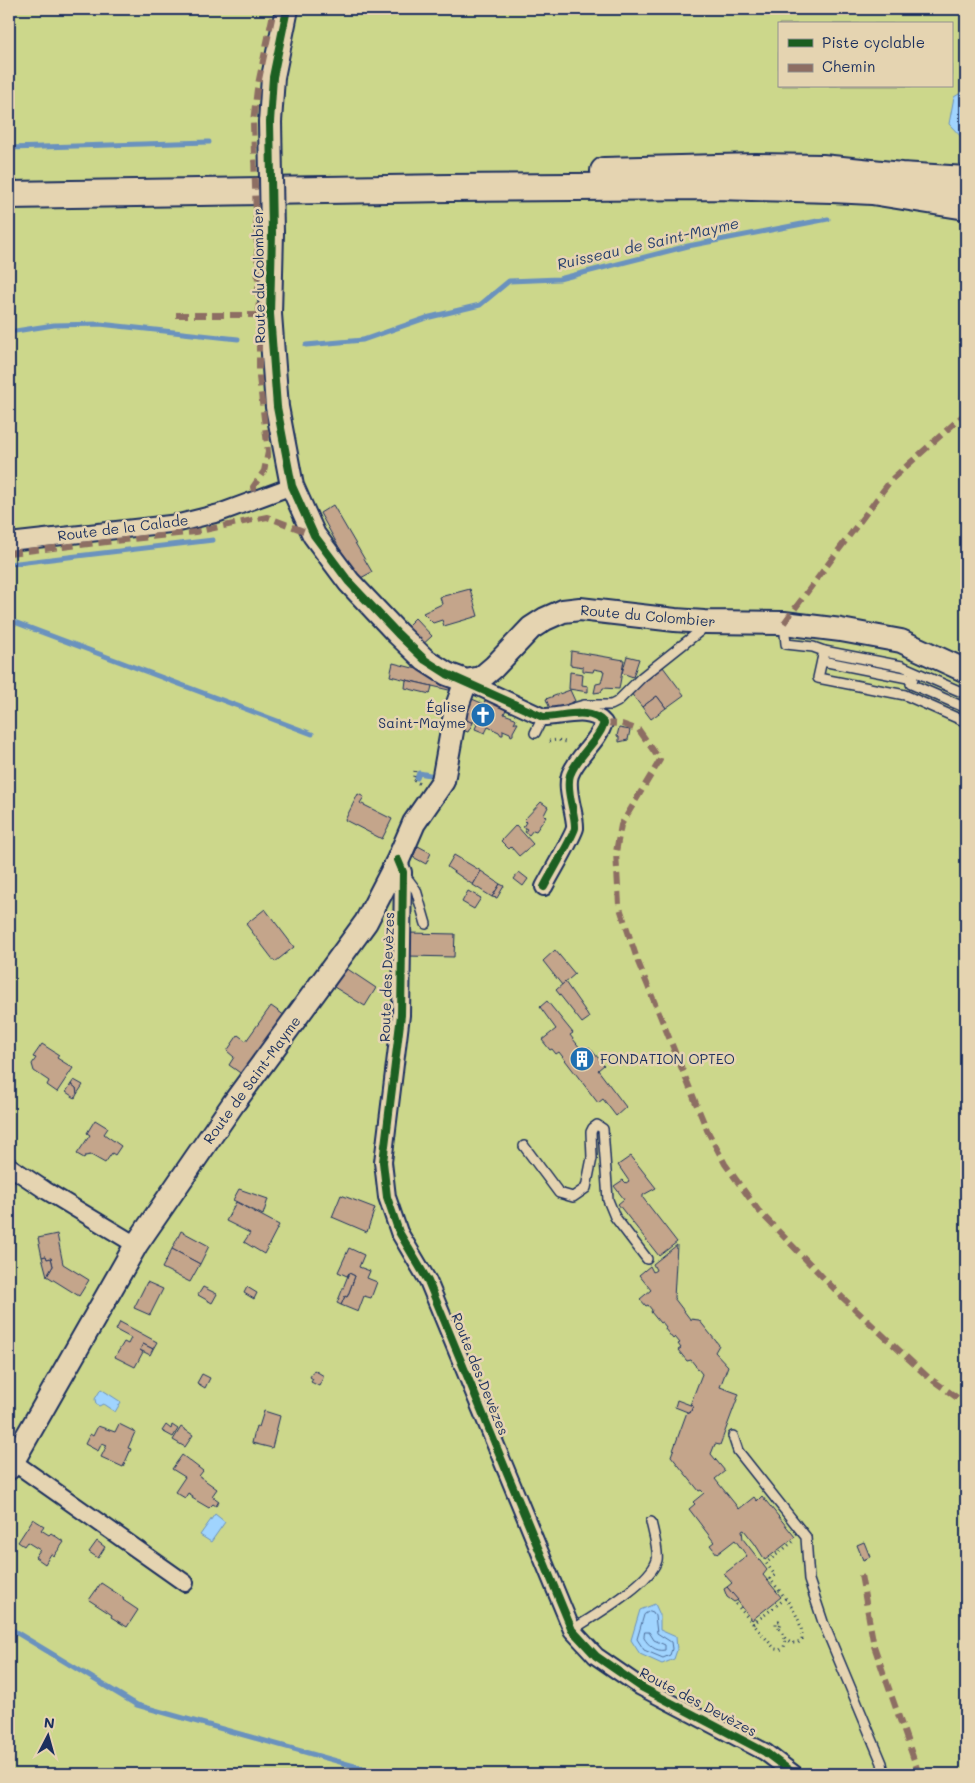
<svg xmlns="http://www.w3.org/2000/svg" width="975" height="1783" font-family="Mali,sans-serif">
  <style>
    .green { fill: #ccd78b; stroke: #748374; fill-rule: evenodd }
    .water { fill: #a0d4fe; stroke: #6b92be }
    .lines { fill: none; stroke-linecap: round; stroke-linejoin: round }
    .shore { stroke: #50719e; stroke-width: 1 }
    .stream { stroke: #6b92be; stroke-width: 5 }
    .building { fill: #c4a58b; stroke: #1b2f5e }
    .lane-casing { stroke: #1b2f5e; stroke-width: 12 }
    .street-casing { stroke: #1b2f5e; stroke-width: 20 }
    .secondary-casing { stroke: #1b2f5e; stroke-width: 26 }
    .primary-casing { stroke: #1b2f5e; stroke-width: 30 }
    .path { stroke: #1b2f5e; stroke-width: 3; stroke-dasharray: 1 4; stroke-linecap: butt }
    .lane { stroke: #e5d4b1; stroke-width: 9 }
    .street { stroke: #e5d4b1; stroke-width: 16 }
    .secondary { stroke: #e5d4b1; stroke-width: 22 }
    .primary { stroke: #e5d4b1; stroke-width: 26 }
    .secondary-bridge-casing { stroke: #1b2f5e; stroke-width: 26; stroke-linecap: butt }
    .secondary-bridge { stroke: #e5d4b1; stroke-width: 22 }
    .quiet { stroke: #8d6e63; stroke-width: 6; stroke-dasharray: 12 6; stroke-linecap: butt }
    .cycleway-casing { stroke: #e5d4b1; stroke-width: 11 }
    .cycleway { stroke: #1b5e20; stroke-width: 8 }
    .labels { text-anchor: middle; stroke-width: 5; stroke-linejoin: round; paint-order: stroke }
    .street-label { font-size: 14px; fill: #1b2f5e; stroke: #e5d4b1 }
    .poi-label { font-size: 14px; fill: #1b2f5e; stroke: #e5d4b1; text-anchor: end }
    .water-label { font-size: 15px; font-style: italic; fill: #28406e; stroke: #e5d4b1 }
  </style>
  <rect width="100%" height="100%" fill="#e5cda8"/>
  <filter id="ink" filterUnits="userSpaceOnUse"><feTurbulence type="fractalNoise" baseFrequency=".02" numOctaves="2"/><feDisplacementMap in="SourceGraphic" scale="10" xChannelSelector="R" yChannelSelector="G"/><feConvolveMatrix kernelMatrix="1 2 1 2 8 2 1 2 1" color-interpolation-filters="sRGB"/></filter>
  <g filter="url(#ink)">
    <path class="green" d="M9 9H966V1774H9ZM779 24H951V86H779Z"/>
    <g class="water">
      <polygon points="966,90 966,142 949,124 954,97"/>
      <polygon points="101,1389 121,1402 115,1412 103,1404 99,1406 96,1404 95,1399"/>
      <polygon points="215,1514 225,1522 211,1542 200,1535"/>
      <polygon points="655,1604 660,1615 660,1630 676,1637 677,1650 674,1659 662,1664 640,1654 631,1640 640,1610"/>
    </g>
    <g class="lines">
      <g class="shore">
        <polygon points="650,1611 653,1612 655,1616 657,1633 671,1642 672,1649 670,1655 663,1658 644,1650 637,1639 644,1615"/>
        <path d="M645 1632H649L654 1640 665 1645V1650C656 1652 648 1645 644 1638Z"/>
      </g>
      <g class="stream">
        <polyline points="9,148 209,142"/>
        <polyline points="9,332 54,325 100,324 238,339"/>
        <polyline points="306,345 363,340 426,318 480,305 509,281 559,279 688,246 828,219"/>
        <polyline points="9,564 213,540"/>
        <polyline points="9,620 312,734"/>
        <polyline points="417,778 419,773 435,776"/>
        <polyline points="9,1628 137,1705 383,1774"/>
      </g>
    </g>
    <g class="building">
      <polygon points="333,505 372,572 357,580 320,513"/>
      <polygon points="470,589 478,616 444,626 442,620 433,623 423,613 442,604 440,597"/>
      <polygon points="415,618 432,636 420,647 403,630"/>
      <polygon points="571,651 624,660 619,689 603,688 601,692 594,693 596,684 601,683 604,671 594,669 593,672 583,671 583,667 570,665"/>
      <polygon points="627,656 639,659 633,677 622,673"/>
      <polygon points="393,663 417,669 417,667 450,685 453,691 390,676"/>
      <polygon points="663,667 684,695 666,708 657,696 642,707 630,692"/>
      <polygon points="570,672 583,674 582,685 588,686 588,692 569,689"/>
      <polygon points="406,680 432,686 430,694 405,688"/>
      <polygon points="570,690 575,701 551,711 546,699"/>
      <polygon points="471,696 472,699 484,704 486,697 507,707 504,714 515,718 516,719 514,723 518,723 513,732 513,735 511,736 510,733 503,730 503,735 501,735 499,732 488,727 485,733 475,729 477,724 475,723 476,722 473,721 473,723 462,718"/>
      <polygon points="657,696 666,708 651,719 642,707"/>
      <polygon points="462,718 473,723 468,732 459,729"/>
      <polygon points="619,728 630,730 628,740 619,742 619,737 617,736"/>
      <polygon points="358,794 364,797 360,803 392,819 382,839 345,820"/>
      <polygon points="541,802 548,807 544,815 546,817 536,831 533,830 529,835 525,832 527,829 523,827 526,822 524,820"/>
      <polygon points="516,825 533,844 519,856 511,847 509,849 501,841"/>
      <polygon points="418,846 431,853 426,864 413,857"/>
      <polygon points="454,855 481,871 473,885 447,867"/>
      <polygon points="481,871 500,884 492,897 473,885"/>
      <polygon points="519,872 528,879 523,886 514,879"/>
      <polygon points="500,884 504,886 497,898 492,897"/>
      <polygon points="468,891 481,898 474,909 462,902"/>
      <polygon points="265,909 294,947 275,962 246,924"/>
      <polygon points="408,933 455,934 454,957 408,956"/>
      <polygon points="555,950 575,974 562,985 543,961"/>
      <polygon points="346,968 376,988 365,1006 334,987"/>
      <polygon points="565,982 584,1009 589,1018 582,1023 556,990"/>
      <polygon points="547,1001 573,1033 570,1035 583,1052 589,1047 604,1065 598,1070 626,1107 616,1116 603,1099 598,1103 559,1052 556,1054 552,1049 550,1050 542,1040 556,1029 540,1007"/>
      <polygon points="271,1006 288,1018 246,1077 229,1065 234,1057 227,1051 238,1035 246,1041"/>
      <polygon points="42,1044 59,1055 57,1058 73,1068 57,1092 47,1085 49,1081 34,1071 32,1064 36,1058 33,1057"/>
      <polygon points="74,1080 83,1085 77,1094 76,1088 71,1084"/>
      <polygon points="71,1084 76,1088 77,1094 75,1098 66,1092"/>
      <polygon points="95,1120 108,1128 104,1134 121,1146 115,1155 112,1153 105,1163 91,1155 85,1156 84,1158 77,1154 90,1135 87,1133"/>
      <polygon points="631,1156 656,1188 643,1195 643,1198 677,1242 659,1256 618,1204 624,1199 614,1186 623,1180 626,1183 629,1181 618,1165"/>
      <polygon points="239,1189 268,1199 263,1215 233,1200"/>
      <polygon points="341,1195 375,1208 367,1232 332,1217"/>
      <polygon points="236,1202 279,1225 264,1254 244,1242 250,1233 226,1221"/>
      <polygon points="181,1231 209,1246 200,1264 172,1249"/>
      <polygon points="57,1234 63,1264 89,1280 79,1296 47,1276 53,1266 51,1258 47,1259 46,1256 42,1257 38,1238"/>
      <polygon points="677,1245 674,1298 690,1319 699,1320 719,1345 715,1352 728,1366 720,1387 739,1394 720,1445 715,1444 711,1454 725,1471 715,1479 739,1509 754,1497 757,1501 762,1496 795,1537 765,1560 755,1544 744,1530 742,1531 743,1539 767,1570 763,1575 781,1597 752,1620 727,1587 732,1583 724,1574 747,1556 735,1540 717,1554 710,1545 714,1542 689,1509 695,1504 693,1502 704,1493 701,1490 699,1491 671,1456 687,1412 690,1413 693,1406 690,1405 702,1374 691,1360 687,1361 678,1350 681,1348 678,1344 680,1343 675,1337 673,1339 665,1329 666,1327 662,1322 660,1323 651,1312 652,1310 648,1305 646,1306 640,1299 651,1290 639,1275 650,1266 653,1272 656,1270 653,1264"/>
      <polygon points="349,1248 364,1255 359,1267 370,1271 367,1278 377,1282 371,1298 364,1296 358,1312 341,1305 345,1296 347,1297 348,1295 355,1276 349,1273 347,1276 338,1272"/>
      <polygon points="172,1249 200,1264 190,1282 162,1268"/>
      <polygon points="46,1256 47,1259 51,1258 53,1266 47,1276 42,1257"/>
      <polygon points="349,1273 355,1276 348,1295 347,1297 345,1296 341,1305 337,1303"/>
      <polygon points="147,1282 163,1289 150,1315 134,1308"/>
      <polygon points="203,1287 217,1294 212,1303 198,1295"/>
      <polygon points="247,1287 257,1293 254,1299 244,1293"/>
      <polygon points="120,1322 157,1342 153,1349 143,1344 140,1350 143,1352 135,1367 115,1357 124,1342 128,1344 131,1338 116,1330"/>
      <polygon points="143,1344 153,1349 150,1355 140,1350"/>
      <polygon points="314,1370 324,1376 319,1386 311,1382 313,1379 310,1377"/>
      <polygon points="202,1374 210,1378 205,1388 197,1383"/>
      <polygon points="677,1400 693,1406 690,1413 675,1407"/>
      <polygon points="264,1411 280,1416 272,1448 252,1443 256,1426 259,1427"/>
      <polygon points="119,1424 135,1432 128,1448 131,1449 123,1467 101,1457 107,1445 102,1443 98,1451 85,1444 90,1434 93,1436 98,1426 115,1432"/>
      <polygon points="166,1425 171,1429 172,1425 178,1429 173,1437 162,1431"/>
      <polygon points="181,1427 193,1435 185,1447 173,1440"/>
      <polygon points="182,1455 203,1471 199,1476 217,1489 212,1496 219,1501 216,1506 213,1504 209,1508 192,1498 193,1496 188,1493 185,1498 175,1492 185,1477 172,1469"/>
      <polygon points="33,1519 44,1526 41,1530 49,1535 51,1533 64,1542 54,1556 51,1554 45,1564 35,1557 40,1550 27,1542 24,1546 18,1542"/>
      <polygon points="97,1541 105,1547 98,1558 89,1552"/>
      <polygon points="864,1542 870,1557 863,1560 857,1545"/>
      <polygon points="101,1583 124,1598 123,1600 138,1610 127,1627 111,1617 112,1615 89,1600"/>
      <polygon points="727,1587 738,1600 734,1602 727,1597 724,1589"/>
    </g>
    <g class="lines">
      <defs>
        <g id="lane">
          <polyline points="784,623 786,644 813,647 824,651"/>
          <polyline points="822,661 913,679"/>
          <polyline points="911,684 966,708"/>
          <polyline points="966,694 902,666 824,651 818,678 905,695 966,722"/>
          <polyline points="570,709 584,705 611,705 617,702 642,677 700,631 704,623"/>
          <polyline points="535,733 543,717"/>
          <polyline points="404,874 416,890 426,924"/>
          <polyline points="524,1146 559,1193 573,1197 586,1188 592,1158 591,1132 593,1128 597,1125 603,1129 608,1200 615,1217 647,1259"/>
          <polyline points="733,1436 738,1451 806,1537 809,1580 823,1622 882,1763 884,1774"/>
          <path d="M572 1630C592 1617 651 1583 657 1560 659 1552 653 1531 651 1522"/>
        </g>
        <g id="street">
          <polyline points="9,542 179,523 219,513 292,486"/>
          <path d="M466 681 543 717C562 717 590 706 604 723 598 742 577 756 570 775 565 790 576 815 575 828 574 835 549 877 544 887"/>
          <polyline points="398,860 403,872 401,1015 383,1162 387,1197 399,1232 428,1281 572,1630 596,1656 641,1687 765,1752 794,1774"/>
          <polyline points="9,1166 45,1190 136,1245"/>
          <polyline points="12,1461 185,1583"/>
        </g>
        <g id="secondary">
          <polyline points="270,122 273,77 287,9"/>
          <polyline points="272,233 270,314 277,407 292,486 314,535 349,582 398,634 425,660 447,674 466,681 481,678 494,667 531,628 545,619 563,611 580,609 675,620 704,622 784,623 841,630 901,641 966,671"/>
          <polyline points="9,1468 136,1245 233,1104 366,922 398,860 414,823 443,781 456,709 466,681"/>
        </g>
        <g id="primary">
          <polyline points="604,171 756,167 822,168 901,176 966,180"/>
          <polyline points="9,195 449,188 715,186 832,189 872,191 966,206"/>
        </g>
      </defs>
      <use href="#lane" class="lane-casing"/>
      <use href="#street" class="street-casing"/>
      <use href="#secondary" class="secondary-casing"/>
      <use href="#primary" class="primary-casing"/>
      <g class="path">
        <polyline points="549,741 558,740 565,742"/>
        <polyline points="415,771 413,780 420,784"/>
        <path d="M736 1604 775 1649 780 1650 784 1647 786 1640 791 1643H798L802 1640C804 1618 783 1595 770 1579L775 1575 766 1563 795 1540"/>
        <polyline points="753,1624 786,1598"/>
        <polyline points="779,1628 776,1626 776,1622 779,1621 781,1623 779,1628 786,1640"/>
      </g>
      <use href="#lane" class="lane"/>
      <use href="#street" class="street"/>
      <use href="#secondary" class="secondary"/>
      <use href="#primary" class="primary"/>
      <defs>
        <polyline id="secondary-bridge" points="270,122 272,233"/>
      </defs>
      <use href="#secondary-bridge" class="secondary-bridge-casing"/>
      <use href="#secondary-bridge" class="secondary-bridge"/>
      <g class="quiet">
        <polyline points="176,315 265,315"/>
        <polyline points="254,491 253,487 264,471 268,452 259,377 259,315 253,122 257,89 274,9"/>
        <polyline points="9,553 195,532 267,517 314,535"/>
        <polyline points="784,623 891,480 966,413"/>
        <polyline points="604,723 622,724 639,730 660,760 621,825 616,852 619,905 638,962 707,1130 725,1164 758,1210 843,1298 928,1377 966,1404"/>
        <polyline points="861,1575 874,1646 919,1774"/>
      </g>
      <defs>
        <g id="cycleway">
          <path d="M287 9 273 77 270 122 272 233 270 314 277 407 292 486 314 535 349 582 398 634 425 660 447 674 543 717C562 717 590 706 604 723 598 742 577 756 570 775 565 790 576 815 575 828 574 835 549 877 544 887"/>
          <polyline points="398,860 403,872 401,1015 383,1162 387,1197 399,1232 428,1281 572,1630 596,1656 641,1687 765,1752 794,1774"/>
        </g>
      </defs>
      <use href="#cycleway" class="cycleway-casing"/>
      <use href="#cycleway" class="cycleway"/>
    </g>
  </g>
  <defs>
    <symbol id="church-disc" viewBox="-11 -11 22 22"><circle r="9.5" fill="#1f6fb2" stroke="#e5d4b1"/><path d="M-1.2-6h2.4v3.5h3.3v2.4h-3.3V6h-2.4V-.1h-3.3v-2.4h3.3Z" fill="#fff"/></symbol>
    <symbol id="building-disc" viewBox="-11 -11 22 22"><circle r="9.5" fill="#1f6fb2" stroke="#e5d4b1"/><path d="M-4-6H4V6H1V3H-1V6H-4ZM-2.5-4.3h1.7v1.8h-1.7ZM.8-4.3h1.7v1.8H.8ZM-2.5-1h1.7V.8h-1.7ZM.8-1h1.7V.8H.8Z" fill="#fff"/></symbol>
  </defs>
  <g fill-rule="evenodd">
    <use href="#church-disc" x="469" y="701" width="28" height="28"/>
    <use href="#building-disc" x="568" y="1045" width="28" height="28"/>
  </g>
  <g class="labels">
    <g class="street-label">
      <text transform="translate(259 276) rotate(-91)" y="5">Route du Colombier</text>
      <text transform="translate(123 528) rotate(-7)" y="5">Route de la Calade</text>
      <text transform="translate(648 616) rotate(5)" y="5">Route du Colombier</text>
      <text transform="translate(387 977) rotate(-88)" y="5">Route des Devèzes</text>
      <text transform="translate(252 1080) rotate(-54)" y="5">Route de Saint-Mayme</text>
      <text transform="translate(480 1374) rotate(68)" y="5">Route des Devèzes</text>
      <text transform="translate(698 1702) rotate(28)" y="5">Route des Devèzes</text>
    </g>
    <g class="poi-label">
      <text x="466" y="712">Église<tspan x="466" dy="16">Saint-Mayme</tspan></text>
      <text x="600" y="1064" text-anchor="start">FONDATION OPTEO</text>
    </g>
    <g class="water-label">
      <text transform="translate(648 244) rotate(-13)" y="5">Ruisseau de Saint-Mayme</text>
    </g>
  </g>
  <rect width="975" height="1783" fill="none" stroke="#e5d4b1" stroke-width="30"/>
  <rect x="15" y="15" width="945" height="1753" fill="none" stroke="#1b2f5e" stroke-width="2" filter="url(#ink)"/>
  <rect x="778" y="22" width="175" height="65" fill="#e5d4b1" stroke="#949290"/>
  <rect x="788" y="39" width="25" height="8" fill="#1b5e20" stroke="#949290"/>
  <text x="822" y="48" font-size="15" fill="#1b2f5e">Piste cyclable</text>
  <rect x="788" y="64" width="25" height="8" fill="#8d6e63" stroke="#949290"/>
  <text x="822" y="72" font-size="15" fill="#1b2f5e">Chemin</text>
  <g transform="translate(48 1736) rotate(6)" stroke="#e5d4b1" stroke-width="4" paint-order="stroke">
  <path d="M0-4L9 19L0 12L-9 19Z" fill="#1b2f5e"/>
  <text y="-8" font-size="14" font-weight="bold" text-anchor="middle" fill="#1b2f5e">N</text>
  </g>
</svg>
